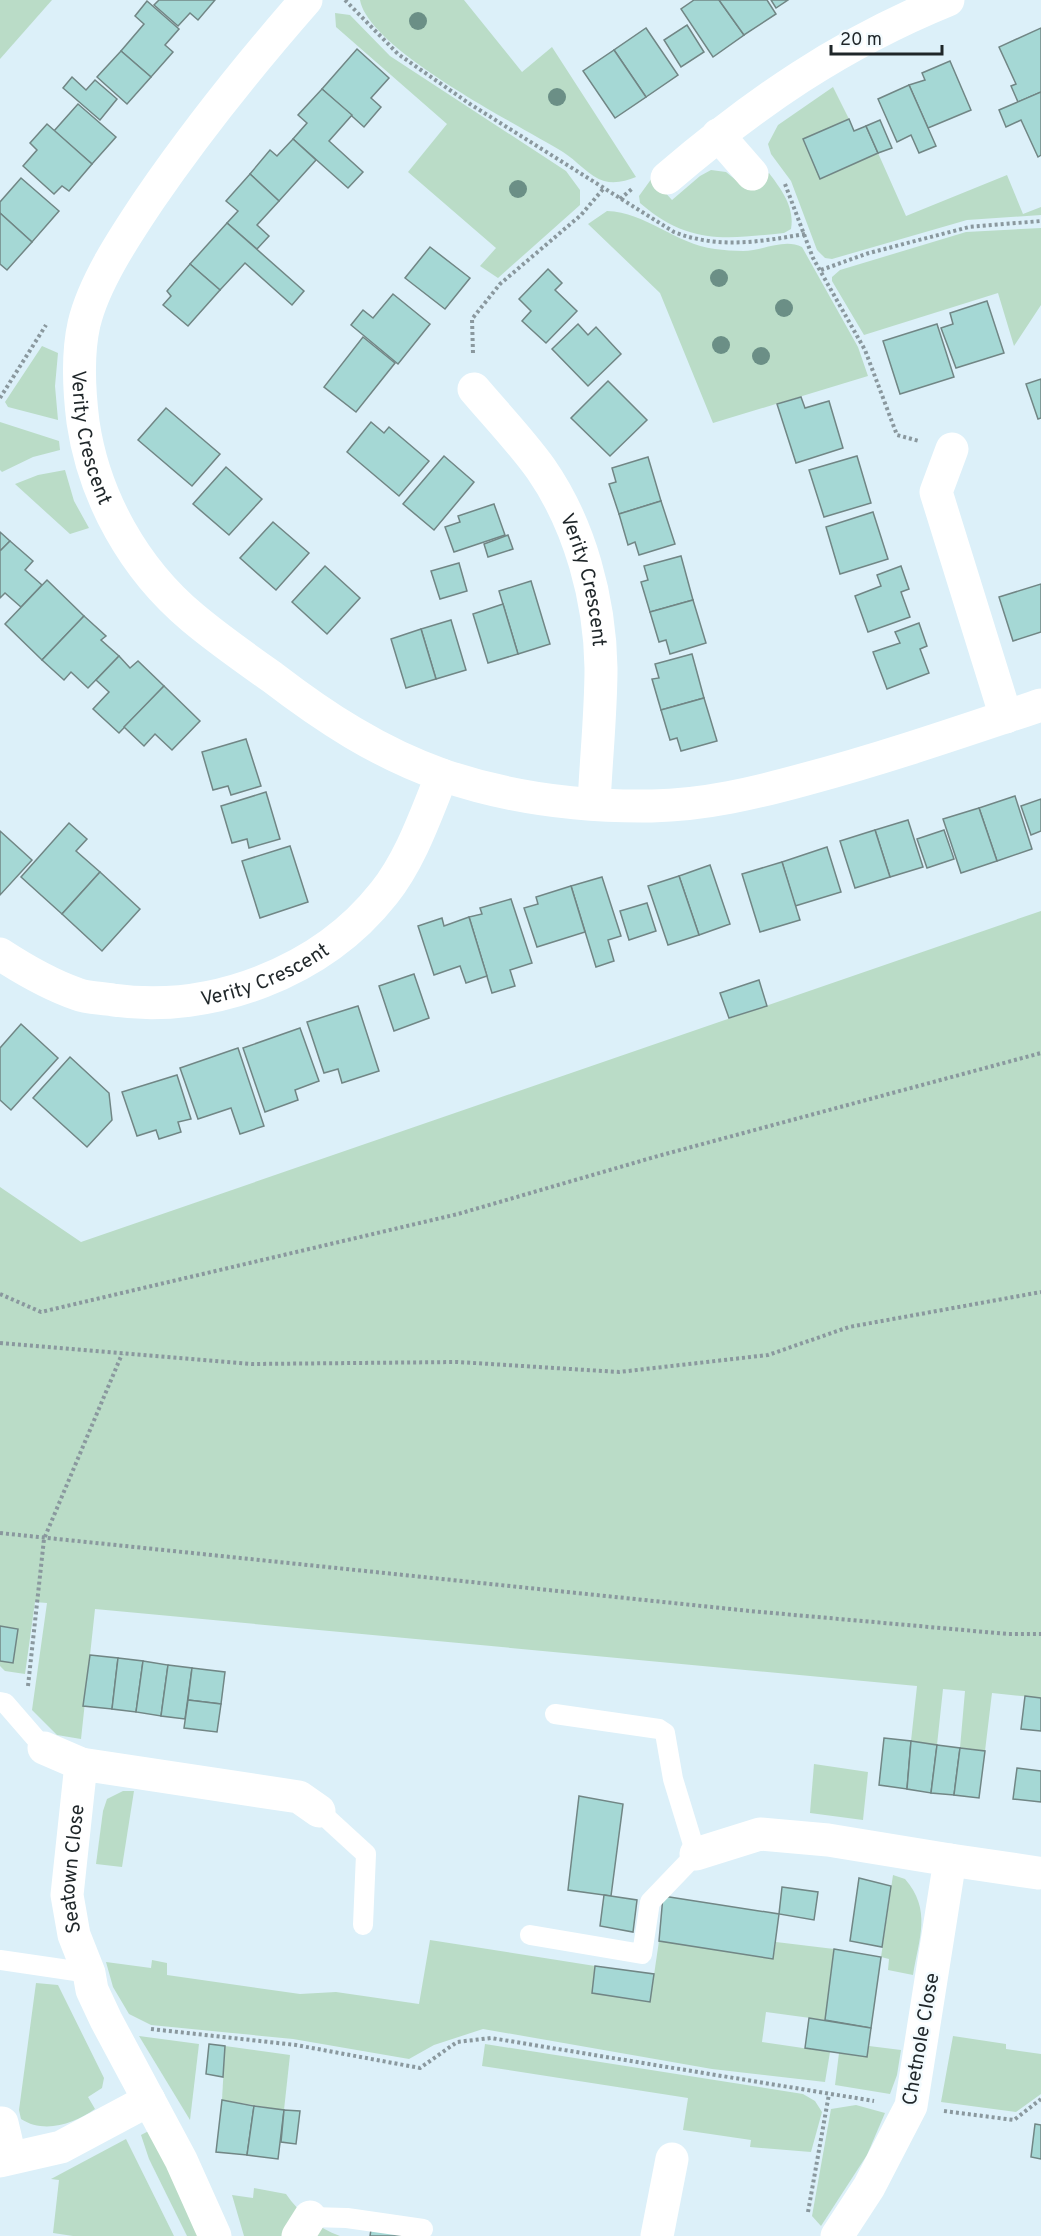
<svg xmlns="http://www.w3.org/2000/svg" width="1041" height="2236" font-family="Overpass,sans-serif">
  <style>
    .green { fill: #badcc7 }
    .building { fill: #a5d8d5; stroke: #718685; stroke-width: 1.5 }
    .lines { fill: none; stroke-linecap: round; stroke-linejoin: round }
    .path { stroke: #8a989e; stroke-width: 4; stroke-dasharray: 3 3; stroke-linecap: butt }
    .lane { stroke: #fff; stroke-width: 20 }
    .street { stroke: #fff; stroke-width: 33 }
    .tree { fill: #6b8f86 }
    .labels { text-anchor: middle; stroke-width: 5; stroke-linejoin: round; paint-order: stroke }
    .street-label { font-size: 20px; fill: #1f2629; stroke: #f3fbfe }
  </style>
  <rect width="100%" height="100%" fill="#dcf0f9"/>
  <g class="green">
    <polygon points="0,0 52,0 0,59"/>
    <path d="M360 0H464L522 72 552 47 636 177C626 181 615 184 604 181 590 177 576 160 563 152 519 125 369 50 360 0Z"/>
    <polygon points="335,13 350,15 390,56 566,171 580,190 580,205 498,278 480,266 496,248 408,172 447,124 336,27"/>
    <polygon points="833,87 849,119 803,139 820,179 878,153 906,216 1007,175 1023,214 1041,207 1041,215 967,220 832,259 825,258 817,250 791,181 771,154 768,144 778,125"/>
    <path d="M711 170 726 172 748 190 769 173C781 189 795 207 791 229L784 233C726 239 688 245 640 203L639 196 652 178 672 200 700 176Z"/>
    <path d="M607 211C646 212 675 244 715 249 724 250 734 251 743 251 762 251 784 238 802 247L858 347 868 376 713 423 660 293 588 224Z"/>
    <polygon points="1041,228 1041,305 1014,346 998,293 864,335 832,281 832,277 840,270 966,232"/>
    <polygon points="42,346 58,353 55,386 58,420 8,407 5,402"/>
    <polygon points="0,422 59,441 60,450 33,457 2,472 0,470"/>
    <polygon points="65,470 74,501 89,528 70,534 15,484 38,475"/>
    <polygon points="1041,911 1041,1698 992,1693 985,1751 960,1748 965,1691 943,1689 937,1745 911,1741 917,1686 95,1609 81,1739 57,1735 32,1710 47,1603 35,1602 25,1674 5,1671 0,1666 0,1661 13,1663 18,1629 0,1626 0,1187 81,1242"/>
    <polygon points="814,1764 868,1772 863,1820 810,1813"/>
    <polygon points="123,1791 134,1791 122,1867 96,1864 103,1811 107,1799"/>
    <path d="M893 1875 905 1879C932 1910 919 1938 913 1975L888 1970 889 1959 881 1957Z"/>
    <polygon points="430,1940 595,1966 592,1993 650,2002 659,1941 773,1959 776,1942 834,1949 825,2020 766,2012 762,2042 830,2052 825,2082 712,2069 483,2029 434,2045 409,2059 293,2039 151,2025 129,2014 113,1987 106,1962 151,1968 152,1960 167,1963 167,1975 300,1994 336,1992 419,2004"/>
    <path d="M36 1983 58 1985 104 2078 102 2088 88 2097 95 2109C74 2124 44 2134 21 2119L19 2110Z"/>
    <polygon points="139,2036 199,2044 190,2120"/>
    <polygon points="953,2036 1006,2044 1006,2049 1041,2054 1041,2094 1016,2112 941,2102"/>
    <polygon points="485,2044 803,2094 815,2101 822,2112 811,2152 750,2147 751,2140 683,2130 688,2098 482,2066"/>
    <polygon points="225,2046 290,2055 284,2110 222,2100"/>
    <polygon points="869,2046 901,2050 897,2075 890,2094 835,2085 839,2053 867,2057"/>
    <polygon points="856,2105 885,2113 867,2155 821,2226 812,2216 831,2109"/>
    <polygon points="162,2124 207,2236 187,2236 149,2159 141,2135"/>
    <polygon points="126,2139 174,2236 73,2236 53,2233 59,2180 51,2179"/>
    <path d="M254 2188 286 2194C299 2213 318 2228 340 2236H244L232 2195 253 2198Z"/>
  </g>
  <g class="building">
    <polygon points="159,0 215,0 198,20 190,13 178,26 154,5"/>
    <polygon points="694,0 719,0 744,35 713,57 681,9"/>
    <polygon points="719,0 767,0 776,14 744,35"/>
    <polygon points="771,0 788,0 776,8"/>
    <polygon points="147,1 179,29 165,45 173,52 151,77 121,51 144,24 135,16"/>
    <polygon points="687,25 704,52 681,67 664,40"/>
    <polygon points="646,28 678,75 646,97 614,50"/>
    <polygon points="1041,28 1041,92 1018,102 1011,86 1016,84 999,47"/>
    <polygon points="357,49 389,78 371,98 381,107 364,127 322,89"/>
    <polygon points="614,50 646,97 615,118 583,71"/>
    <polygon points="121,51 151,77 127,104 97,77"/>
    <polygon points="950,61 971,110 928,128 909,85 925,80 922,73"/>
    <polygon points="72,77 86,90 95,80 117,99 100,120 63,88"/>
    <polygon points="909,85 936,146 919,153 911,135 897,142 878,99"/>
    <polygon points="322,89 352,115 329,141 363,172 348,188 293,139 307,123 298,115"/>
    <polygon points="1041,92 1041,155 1038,157 1021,120 1006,127 999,110"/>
    <polygon points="78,104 116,137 92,164 54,131"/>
    <polygon points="849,119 854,131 866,126 878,153 820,179 803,139"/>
    <polygon points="880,120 892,148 878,153 866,126"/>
    <polygon points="47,124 92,164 69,191 62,186 54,194 23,166 37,150 30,143"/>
    <polygon points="293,139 316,160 279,201 250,174 270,150 277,156"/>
    <polygon points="250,174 279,201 257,225 269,236 257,249 227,223 238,211 226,201"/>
    <polygon points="21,178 59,211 32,242 0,213 0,202"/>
    <polygon points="0,213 32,242 7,270 0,264"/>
    <polygon points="227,223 304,291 292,305 245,263 220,290 190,264"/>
    <polygon points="430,247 470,278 445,309 405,278"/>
    <polygon points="190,264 220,290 188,326 163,305 171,296 167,291"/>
    <polygon points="548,269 562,283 555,290 577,311 546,343 522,321 531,311 519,299"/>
    <polygon points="393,294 430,324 398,364 351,325 363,310 373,318"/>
    <polygon points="987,301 1004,353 956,368 941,328 953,324 950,313"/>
    <polygon points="578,324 588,335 596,327 621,354 588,386 552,349"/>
    <polygon points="937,324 954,377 900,394 883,341"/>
    <polygon points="363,337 395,363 356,412 324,387"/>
    <polygon points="1041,379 1041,418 1038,419 1026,384"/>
    <polygon points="608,381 647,420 610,456 571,418"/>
    <polygon points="801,397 805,408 829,401 843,448 796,463 777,404"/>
    <polygon points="166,408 220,454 192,486 138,440"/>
    <polygon points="371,422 384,433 389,427 429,461 399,496 347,452"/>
    <polygon points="444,456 474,482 434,530 403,504"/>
    <polygon points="857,456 871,503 824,517 809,470"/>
    <polygon points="648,457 661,501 619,514 609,484 616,482 612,468"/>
    <polygon points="226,467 262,499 229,535 193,504"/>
    <polygon points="661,501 675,544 639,555 635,542 628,545 619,514"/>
    <polygon points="494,504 505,535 454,552 445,527 460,522 458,516"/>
    <polygon points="873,512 888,559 840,574 826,527"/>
    <polygon points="273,522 309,553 276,590 240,558"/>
    <polygon points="0,532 10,541 0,551"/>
    <polygon points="508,535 513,549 488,557 484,544"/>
    <polygon points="10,541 33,561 25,570 42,585 21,607 5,593 0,598 0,551"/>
    <polygon points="681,556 693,600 650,612 641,582 648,580 644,566"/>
    <polygon points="459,563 467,591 440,599 431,571"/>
    <polygon points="325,566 360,598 327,634 292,602"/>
    <polygon points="901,566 909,589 901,592 910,617 868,632 855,596 881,586 877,575"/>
    <polygon points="47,580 84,616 42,660 5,624"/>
    <polygon points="531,581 550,644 518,654 499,591"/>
    <polygon points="1041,584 1041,632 1013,641 999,597"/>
    <polygon points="693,600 706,643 670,654 666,640 659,642 650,612"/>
    <polygon points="503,604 518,654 488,663 473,614"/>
    <polygon points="84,616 106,636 101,640 119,656 88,688 71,672 64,680 42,660"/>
    <polygon points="451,620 466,670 436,679 421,629"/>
    <polygon points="919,623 927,646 920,649 929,673 887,689 873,652 900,643 895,632"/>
    <polygon points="421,629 436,679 406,688 391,639"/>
    <polygon points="692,654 704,698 661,710 652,679 659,678 655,664"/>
    <polygon points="119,656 130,668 138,661 164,686 119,733 93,709 109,692 96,680"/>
    <polygon points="164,686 200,721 172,750 155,734 144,746 124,727"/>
    <polygon points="704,698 717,741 681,751 677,738 670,740 661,710"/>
    <polygon points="246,739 261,786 231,795 228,786 213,790 202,752"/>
    <polygon points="266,792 280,839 249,848 247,839 232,843 221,806"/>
    <polygon points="1015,796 1032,849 997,861 979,808"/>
    <polygon points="1041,799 1041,831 1031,835 1021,806"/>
    <polygon points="979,808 997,861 961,873 943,819"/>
    <polygon points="908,820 923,867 890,877 875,830"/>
    <polygon points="69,823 87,839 76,851 100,872 62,914 21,877"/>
    <polygon points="875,830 890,877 855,888 840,841"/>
    <polygon points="944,830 954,859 927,868 917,839"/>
    <polygon points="0,831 32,860 0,895"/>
    <polygon points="290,846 308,902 260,918 242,861"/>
    <polygon points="827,847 841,892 795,906 782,862"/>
    <polygon points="782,862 800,920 760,932 742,874"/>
    <polygon points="710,865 730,924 699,935 679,876"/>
    <polygon points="100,872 140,909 102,951 62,914"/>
    <polygon points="679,876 699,935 668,945 648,886"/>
    <polygon points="602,877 621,936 608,940 614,961 596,967 571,886"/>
    <polygon points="571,886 585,932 537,947 524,908 538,904 536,897"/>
    <polygon points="511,899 532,963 510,970 515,986 492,993 469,917 482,914 480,908"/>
    <polygon points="647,903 656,931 629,940 620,911"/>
    <polygon points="469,917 487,976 466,983 460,966 434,975 418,926 442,918 444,926"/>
    <polygon points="414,974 429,1018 394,1031 379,986"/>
    <polygon points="759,980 767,1006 729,1018 720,993"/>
    <polygon points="358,1006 379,1071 342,1083 338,1069 324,1073 307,1022"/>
    <polygon points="21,1024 58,1058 11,1110 0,1100 0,1048"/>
    <polygon points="300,1028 319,1081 295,1090 298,1100 265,1112 243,1048"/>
    <polygon points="238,1048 264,1126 240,1134 231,1108 198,1119 180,1068"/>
    <polygon points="70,1057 109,1093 112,1120 87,1147 33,1098"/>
    <polygon points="177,1075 191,1119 178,1122 181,1132 159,1139 156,1130 137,1136 122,1092"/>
    <polygon points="0,1626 18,1629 13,1663 0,1661"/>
    <polygon points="90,1655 118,1658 112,1709 83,1706"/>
    <polygon points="118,1658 143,1661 136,1712 112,1709"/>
    <polygon points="143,1661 168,1665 161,1716 136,1712"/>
    <polygon points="168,1665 192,1668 185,1719 161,1716"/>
    <polygon points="192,1668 225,1672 221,1704 188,1700"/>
    <polygon points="1025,1696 1041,1698 1041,1731 1021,1729"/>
    <polygon points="188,1700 221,1704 217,1732 184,1728"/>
    <polygon points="884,1738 911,1741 907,1789 879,1785"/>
    <polygon points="911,1741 937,1745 931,1793 907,1789"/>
    <polygon points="937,1745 960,1748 954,1795 931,1793"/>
    <polygon points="960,1748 985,1751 979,1798 954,1795"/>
    <polygon points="1017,1768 1041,1771 1041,1802 1013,1799"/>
    <polygon points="579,1796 623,1804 611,1896 568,1890"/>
    <polygon points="859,1878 891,1886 882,1947 850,1941"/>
    <polygon points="782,1887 818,1892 814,1920 779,1914"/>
    <polygon points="604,1895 637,1900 633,1932 600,1926"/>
    <polygon points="663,1896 779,1914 773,1959 659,1941"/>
    <polygon points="834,1949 881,1957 871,2028 825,2020"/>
    <polygon points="595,1966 654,1974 650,2002 592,1993"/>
    <polygon points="809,2018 871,2028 867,2057 805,2048"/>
    <polygon points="209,2044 225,2046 223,2077 206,2074"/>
    <polygon points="222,2100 254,2106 247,2155 216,2152"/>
    <polygon points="254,2106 284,2110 278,2159 247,2155"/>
    <polygon points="284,2110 300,2111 296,2144 281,2142"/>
    <polygon points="1035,2124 1041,2125 1041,2159 1031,2157"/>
    <polygon points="372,2223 403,2227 401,2236 370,2236"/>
  </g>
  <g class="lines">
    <g class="path">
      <path d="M345 0 398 54 470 104 674 232C718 249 759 242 805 234"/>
      <polyline points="785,184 813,258 865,350 897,435 919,441"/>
      <polyline points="620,199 633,188"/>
      <polyline points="821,270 869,253 969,227 1041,221"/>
      <polyline points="473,353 472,319 500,284 581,215 604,188"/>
      <polyline points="0,398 46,325"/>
      <polyline points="0,1294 41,1312 458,1214 658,1156 1041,1053"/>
      <polyline points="0,1343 252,1364 458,1362 619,1372 768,1355 849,1327 1041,1292"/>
      <polyline points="0,1533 750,1611 1008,1634 1041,1634"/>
      <polyline points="28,1686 44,1539 122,1354"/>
      <polyline points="151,2029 296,2045 420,2068 457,2042 491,2038 874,2101"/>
      <polyline points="944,2111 1014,2120 1041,2099"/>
      <polyline points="808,2212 829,2094"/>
    </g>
    <g class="lane">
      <polyline points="0,1702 5,1703 44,1748"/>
      <polyline points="319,1811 366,1854 363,1925"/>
      <polyline points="530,1935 642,1954 650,1902 696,1854 673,1779 665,1733 659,1729 555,1714"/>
      <polyline points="0,1960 89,1973"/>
      <polyline points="310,2217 347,2218 423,2229"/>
    </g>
    <g class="street">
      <path id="s1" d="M306 0C250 64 197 130 149 200 125 236 94 282 84 324 77 355 79 390 83 422 94 497 134 569 193 618 218 639 245 658 272 677 324 717 379 753 442 775 509 798 582 807 652 806 705 805 755 793 806 779 885 758 963 731 1041 705"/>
      <polyline points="718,135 752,174"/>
      <path d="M667 178C756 102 840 44 948 0"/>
      <path id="s2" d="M474 389C496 415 521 441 541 469 580 525 600 600 601 668 601 713 596 759 594 804"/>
      <polyline points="952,449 936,492 1006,717"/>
      <path id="s3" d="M0 954C23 969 51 985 77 994 87 998 101 998 113 1000 212 1014 322 972 384 893 411 859 426 814 442 775"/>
      <polyline points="44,1748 81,1764"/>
      <polyline points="696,1854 760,1834 828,1840 950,1860 911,2106 869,2187 837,2236"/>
      <polyline points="950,1860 1038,1873"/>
      <polyline points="2,2123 10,2157"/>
      <polyline points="0,2161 61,2147 149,2100"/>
      <path id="s4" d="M215 2236 181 2160 106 2020 92 1990 89 1973 74 1935 67 1895 81 1764 299 1797 319 1811"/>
      <polyline points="298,2236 310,2217"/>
      <polyline points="657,2236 672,2159"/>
    </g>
  </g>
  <g class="tree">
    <circle cx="418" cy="21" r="9"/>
    <circle cx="557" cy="97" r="9"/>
    <circle cx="518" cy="189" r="9"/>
    <circle cx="719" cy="278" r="9"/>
    <circle cx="784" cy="308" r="9"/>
    <circle cx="721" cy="345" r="9"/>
    <circle cx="761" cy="356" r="9"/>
  </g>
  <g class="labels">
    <g class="street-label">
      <text dy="7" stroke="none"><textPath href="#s1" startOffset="510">Verity Crescent</textPath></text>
      <text dy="7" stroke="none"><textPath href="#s2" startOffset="225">Verity Crescent</textPath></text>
      <text dy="7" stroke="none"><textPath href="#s3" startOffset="280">Verity Crescent</textPath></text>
      <text dy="7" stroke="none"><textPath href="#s4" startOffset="400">Seatown Close</textPath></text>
      <text transform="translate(920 2039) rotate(-80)" y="7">Chetnole Close</text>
    </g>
  </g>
  <path d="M831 45v9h111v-9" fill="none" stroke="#1f2629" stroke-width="3"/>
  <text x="840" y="45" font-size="18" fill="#1f2629" stroke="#f3fbfe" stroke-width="4.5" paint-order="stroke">20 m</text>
</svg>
